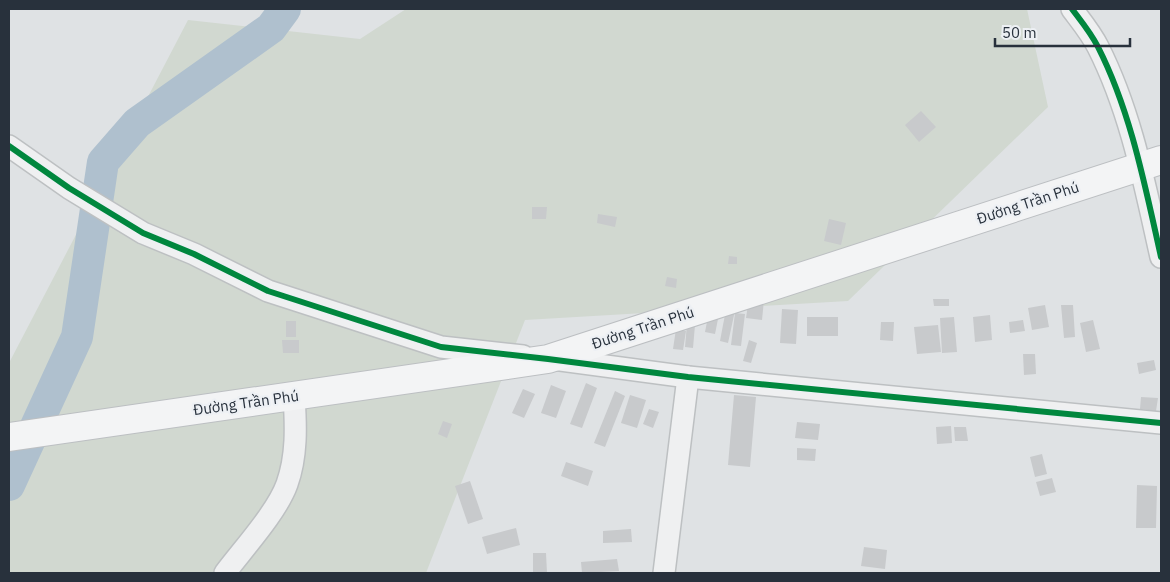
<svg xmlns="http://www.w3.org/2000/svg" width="1170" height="582" font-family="'IBM Plex Sans',sans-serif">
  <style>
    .green { fill: #d1d8d0 }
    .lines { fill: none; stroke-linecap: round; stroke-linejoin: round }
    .river { stroke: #afc0ce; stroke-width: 32 }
    .building { fill: #c8cacc }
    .minor-casing { stroke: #bdc0c2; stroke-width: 24 }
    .major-casing { stroke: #bcbfc2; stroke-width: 30 }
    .minor { stroke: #eff0f1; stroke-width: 21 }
    .major { stroke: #f3f4f5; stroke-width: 28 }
    .cycleway-casing { stroke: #edf0f4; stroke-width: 9 }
    .cycleway { stroke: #00873e; stroke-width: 6 }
    .labels { text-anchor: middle; stroke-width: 4.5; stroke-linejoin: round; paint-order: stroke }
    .street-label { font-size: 15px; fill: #28313c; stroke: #edf0f4 }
  </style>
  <rect width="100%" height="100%" fill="#dfe2e4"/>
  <polygon class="green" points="406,9 1027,9 1048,107 848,301 525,320 426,573 9,573 9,363 188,20 360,39"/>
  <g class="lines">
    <polyline class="river" points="9,485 77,337 103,162 137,123 271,28 285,9"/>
  </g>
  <g class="building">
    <polygon points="921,111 936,127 919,142 905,125"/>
    <polygon points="532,207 547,207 546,219 532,219"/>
    <polygon points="598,214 617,217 615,227 597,223"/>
    <polygon points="829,219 846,223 841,245 824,241"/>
    <polygon points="729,256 737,257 737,264 728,264"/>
    <polygon points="667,277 677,279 676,288 665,286"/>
    <polygon points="749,298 764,300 762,320 746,318"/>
    <polygon points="933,299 949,299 949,306 934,306"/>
    <polygon points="727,304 736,306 728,343 720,341"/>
    <polygon points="1045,305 1049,327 1032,330 1028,308"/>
    <polygon points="1061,305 1073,305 1075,337 1064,338"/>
    <polygon points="710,307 720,309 715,334 705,332"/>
    <polygon points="782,309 798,310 796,344 780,343"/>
    <polygon points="735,313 745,314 741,346 731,345"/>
    <polygon points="990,315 992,340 975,342 973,317"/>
    <rect x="807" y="317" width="31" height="19"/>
    <polygon points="954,317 957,352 942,353 940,318"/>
    <polygon points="1023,320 1025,331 1010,333 1009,322"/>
    <polygon points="1093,320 1100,349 1086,352 1080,323"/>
    <rect x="286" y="321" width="10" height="16"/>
    <polygon points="881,322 894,322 893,341 880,340"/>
    <polygon points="687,324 695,325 693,348 685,347"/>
    <polygon points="938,325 941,352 917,354 914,327"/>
    <polygon points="676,329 686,331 683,350 673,349"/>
    <polygon points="282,340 299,340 299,353 283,353"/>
    <polygon points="749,340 757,343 751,363 743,361"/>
    <polygon points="1023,354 1035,354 1036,374 1024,375"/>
    <polygon points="1154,360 1156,370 1139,374 1137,363"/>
    <polygon points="586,383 597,388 582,428 570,424"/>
    <polygon points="551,385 566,391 556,418 541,413"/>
    <polygon points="523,389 535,394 524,418 512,413"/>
    <polygon points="615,391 625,396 605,447 594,443"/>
    <polygon points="630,395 646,400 637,428 621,423"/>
    <polygon points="734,395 756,397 750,467 728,465"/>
    <polygon points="1141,397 1158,398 1156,411 1140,409"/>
    <polygon points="649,409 659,412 653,428 643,424"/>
    <polygon points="443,421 452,424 447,438 438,434"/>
    <polygon points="797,422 820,424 818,440 795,438"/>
    <polygon points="951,426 952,443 937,444 936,427"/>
    <polygon points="954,427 966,427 968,441 955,441"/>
    <polygon points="797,448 816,449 815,461 797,460"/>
    <polygon points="1042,454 1047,474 1035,477 1030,457"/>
    <polygon points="566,462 593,471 588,486 561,476"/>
    <polygon points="1052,478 1056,492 1040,496 1036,482"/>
    <polygon points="470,481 483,519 468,524 455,486"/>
    <polygon points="1137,485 1157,486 1156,528 1136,528"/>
    <polygon points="516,528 520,545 487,554 482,537"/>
    <polygon points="631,529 632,542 603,543 603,531"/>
    <polygon points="864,547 887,550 885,569 861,566"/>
    <polygon points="533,553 546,553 547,573 533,573"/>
    <polygon points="617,559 619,571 582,573 581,562"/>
  </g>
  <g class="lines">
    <defs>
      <g id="minor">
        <path d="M1072 9C1081 21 1091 33 1098 47 1131 112 1145 186 1161 257"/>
        <polyline points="9,146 69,188 143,233 194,254 268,291 441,347 523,356"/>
        <polyline points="553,359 688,377 1161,423"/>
        <path d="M225 573C243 549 277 512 287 484 297 456 296 426 294 397"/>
        <polyline points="664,573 688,377"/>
      </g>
      <polyline id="major" points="9,437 548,359 1161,160"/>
    </defs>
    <use href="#minor" class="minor-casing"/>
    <use href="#major" class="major-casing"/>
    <use href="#minor" class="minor"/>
    <use href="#major" class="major"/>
    <defs>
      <g id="cycleway">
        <path d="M1072 9C1081 21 1091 33 1098 47 1131 112 1145 186 1161 257"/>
        <polyline points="9,146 69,188 143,233 194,254 268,291 441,347 548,359 688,377 1161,423"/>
      </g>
    </defs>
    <use href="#cycleway" class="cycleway-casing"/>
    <use href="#cycleway" class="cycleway"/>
  </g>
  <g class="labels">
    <g class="street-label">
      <text transform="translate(1028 203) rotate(-18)" y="5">Đường Trần Phú</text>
      <text transform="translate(643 328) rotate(-18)" y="5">Đường Trần Phú</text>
      <text transform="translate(246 403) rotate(-8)" y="5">Đường Trần Phú</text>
    </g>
  </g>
  <rect width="1170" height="582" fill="none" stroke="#28313c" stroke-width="20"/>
  <path d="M995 38v8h135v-8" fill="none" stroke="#28313c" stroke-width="2.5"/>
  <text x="1002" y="38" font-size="15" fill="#28313c" stroke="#edf0f4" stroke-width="4" paint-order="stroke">50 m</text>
</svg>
